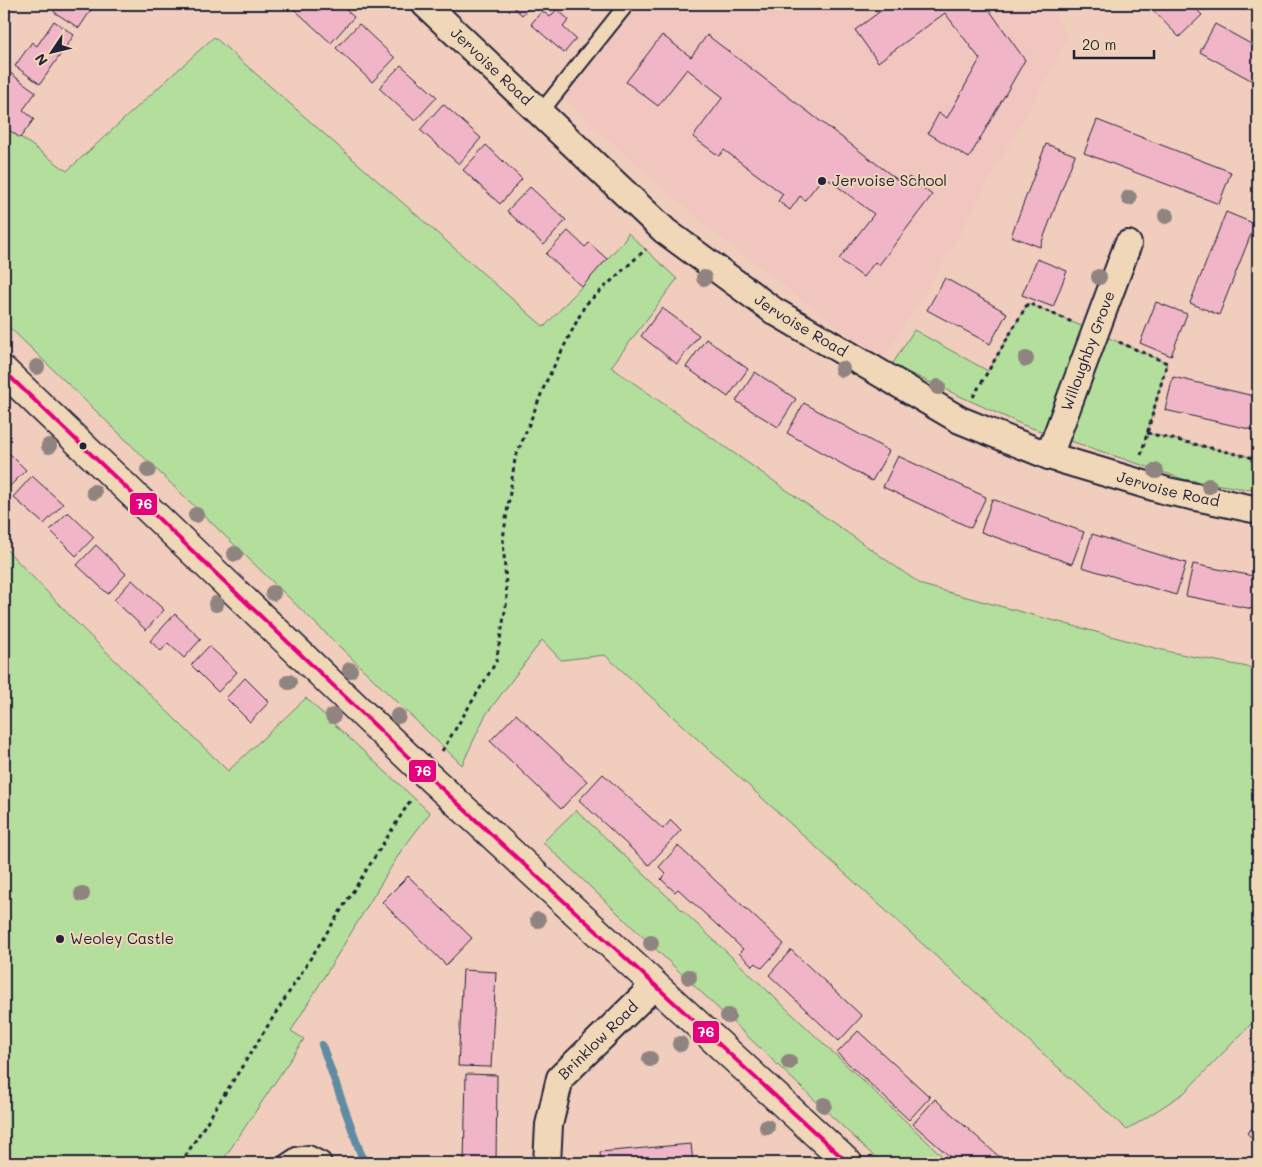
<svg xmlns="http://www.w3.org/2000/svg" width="1262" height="1167" font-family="Mali,sans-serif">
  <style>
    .built { fill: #f0c6bf }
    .green { fill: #b3de9c; stroke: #6a806c }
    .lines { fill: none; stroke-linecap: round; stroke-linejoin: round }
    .stream { stroke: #5e8ca2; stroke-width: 8 }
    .building { fill: #f0b6c7; stroke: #22223b }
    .service-casing { stroke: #22223b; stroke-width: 18 }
    .minor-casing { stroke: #22223b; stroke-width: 30 }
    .tertiary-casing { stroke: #22223b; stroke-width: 31 }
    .path { stroke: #22223b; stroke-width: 3; stroke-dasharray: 4 4; stroke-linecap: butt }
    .service { stroke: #f0d7b8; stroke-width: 14 }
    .minor { stroke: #f0d7b8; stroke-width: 26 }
    .tertiary { stroke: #f0d7b8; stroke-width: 28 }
    .bus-1-casing { stroke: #f0d7b8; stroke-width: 8 }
    .bus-1 { stroke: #e5007d; stroke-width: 4 }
    .tree { fill: #8f8480 }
    .poi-dot { fill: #22223b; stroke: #f0d7b8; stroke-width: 2 }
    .labels { text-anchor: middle; stroke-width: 4; stroke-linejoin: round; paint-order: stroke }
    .street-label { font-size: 15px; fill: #22223b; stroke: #f0d7b8 }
    .poi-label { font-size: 15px; fill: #22223b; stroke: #f0d7b8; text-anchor: start }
    .line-badge { stroke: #f0d7b8; stroke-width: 2 }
    .badge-label { font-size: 14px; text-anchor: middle; font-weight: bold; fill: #fff }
  </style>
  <rect width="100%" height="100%" fill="#f0cdbc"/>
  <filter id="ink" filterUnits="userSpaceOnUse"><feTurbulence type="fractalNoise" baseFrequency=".02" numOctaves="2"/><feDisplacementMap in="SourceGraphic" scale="10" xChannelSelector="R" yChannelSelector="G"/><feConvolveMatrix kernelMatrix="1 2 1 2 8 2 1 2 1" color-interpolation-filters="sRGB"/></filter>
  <g filter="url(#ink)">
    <polygon class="built" points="623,4 1046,4 1069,37 942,265 882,360 716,234 596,128 555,88"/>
    <g class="green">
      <polygon points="214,37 544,327 624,241 628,233 677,279 611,367 922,585 1170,652 1258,669 1258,1017 1184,1093 1127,1130 605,655 561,660 542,640 485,716 462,765 4,322 4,125 67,171"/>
      <polygon points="1028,303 1167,363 1147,433 1258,459 1258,491 1183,479 1023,425 892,365 914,330 988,371"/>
      <polygon points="4,547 76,622 228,771 306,698 430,813 401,851 291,1031 304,1039 221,1163 4,1163"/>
      <polygon points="576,810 950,1163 881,1163 543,842"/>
    </g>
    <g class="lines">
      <polyline class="stream" points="322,1045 364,1163"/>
    </g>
    <g class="building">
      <polygon points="60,4 95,4 79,28 54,12"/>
      <polygon points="299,4 339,4 354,17 331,43 294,9"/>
      <polygon points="510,4 532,4 522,15"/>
      <polygon points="890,4 985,4 1025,60 969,158 928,133 939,113 947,118 980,59 945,13 878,62 855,30"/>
      <polygon points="1147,4 1191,4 1202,15 1179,37"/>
      <polygon points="557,9 569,20 563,27 576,39 564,53 531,24 542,11 550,17"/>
      <polygon points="54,21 74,35 40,84 15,66 32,42 37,46"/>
      <polygon points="359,24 395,58 372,82 336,48"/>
      <polygon points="1215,24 1258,48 1258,84 1200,52"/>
      <polygon points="662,35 691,57 707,35 903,184 909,177 932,195 879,265 875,262 863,277 839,259 874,214 824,176 805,200 800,196 790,210 778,201 783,194 724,150 719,156 693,137 723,97 687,69 658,106 626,82"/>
      <polygon points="401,65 437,97 415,121 379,88"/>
      <polygon points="6,70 36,92 23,110 34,119 20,138 4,126 4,73"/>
      <polygon points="443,104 481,138 459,164 420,130"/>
      <polygon points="1097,120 1231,172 1219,204 1084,153"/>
      <polygon points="1046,144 1075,155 1040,247 1011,236"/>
      <polygon points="486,145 522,179 500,204 463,170"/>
      <polygon points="530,187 566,220 544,245 507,211"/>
      <polygon points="1226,212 1255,224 1219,315 1190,303"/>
      <polygon points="568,231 585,247 589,243 607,259 582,287 546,254"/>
      <polygon points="1037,259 1067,271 1053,307 1022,295"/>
      <polygon points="945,278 1007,313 990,344 927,310"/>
      <polygon points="1156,302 1187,314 1171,356 1140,343"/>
      <polygon points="662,308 699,335 677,364 641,336"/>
      <polygon points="706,339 748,369 728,397 686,367"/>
      <polygon points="755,372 796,399 778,427 736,401"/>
      <polygon points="1173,377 1258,397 1258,431 1165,410"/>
      <polygon points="804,403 889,451 872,481 787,433"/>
      <polygon points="4,448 26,470 6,490 4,488"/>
      <polygon points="898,456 986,497 971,528 883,487"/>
      <polygon points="32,476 63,504 44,524 13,497"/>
      <polygon points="992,499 1084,532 1072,564 981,532"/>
      <polygon points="68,512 94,537 76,556 50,530"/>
      <polygon points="1092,534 1186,563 1176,595 1082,567"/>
      <polygon points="96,545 126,574 108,594 77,565"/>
      <polygon points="1193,564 1258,577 1258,610 1186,596"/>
      <polygon points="132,580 164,610 146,630 114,600"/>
      <polygon points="175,614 201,639 184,658 168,643 161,651 150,641"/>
      <polygon points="209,646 237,672 218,692 191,665"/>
      <polygon points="245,678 269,702 250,722 226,698"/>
      <polygon points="516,714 587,781 561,809 490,741"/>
      <polygon points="603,774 663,829 671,820 681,830 649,865 579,800"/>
      <polygon points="678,846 784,944 762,968 756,963 753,966 739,953 743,949 678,889 675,892 661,879 666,874 659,867"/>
      <polygon points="408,876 472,938 446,965 382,902"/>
      <polygon points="791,950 862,1016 839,1041 769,975"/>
      <polygon points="463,970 496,972 491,1067 458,1066"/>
      <polygon points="858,1031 930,1097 909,1120 837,1053"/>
      <polygon points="466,1074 497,1075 496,1163 464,1163"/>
      <polygon points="935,1099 1006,1163 957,1163 913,1124"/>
      <polygon points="1258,1122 1258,1145 1247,1133"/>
      <polygon points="691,1144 693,1163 601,1163 600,1152"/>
    </g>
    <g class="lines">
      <defs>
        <g id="service">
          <polyline points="540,113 627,4"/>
          <polyline points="284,1163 296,1155 309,1153 323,1160 324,1163"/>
        </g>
        <g id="minor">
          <path id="s1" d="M425 4 665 231 774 311 960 420 1049 456 1167 491 1258 510"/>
          <path id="s2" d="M1049 456 1128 244"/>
          <path id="s3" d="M547 1163 549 1125 560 1078 655 985"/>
        </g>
        <polyline id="tertiary" points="4,371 427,775 848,1163"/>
      </defs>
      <use href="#service" class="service-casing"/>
      <use href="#minor" class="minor-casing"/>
      <use href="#tertiary" class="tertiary-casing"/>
      <g class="path">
        <polyline points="1119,342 1167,363 1141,455"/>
        <polyline points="973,397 1028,303 1072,322"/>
        <polyline points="1147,433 1258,459"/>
        <polyline points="442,751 496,662 507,600 503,539 515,459 546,382 585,305 646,249"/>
        <polyline points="181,1163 412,798"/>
      </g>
      <use href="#service" class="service"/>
      <use href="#minor" class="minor"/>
      <use href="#tertiary" class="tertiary"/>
      <defs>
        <polyline id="bus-1" points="4,371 427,775 848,1163"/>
      </defs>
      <use href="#bus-1" class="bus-1-casing"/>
      <use href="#bus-1" class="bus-1"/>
    </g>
    <g class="tree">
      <circle cx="1129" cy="198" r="8"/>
      <circle cx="1166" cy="216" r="8"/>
      <circle cx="1099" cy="277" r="8"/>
      <circle cx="704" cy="278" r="8"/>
      <circle cx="1026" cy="359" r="8"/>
      <circle cx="37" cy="367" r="8"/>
      <circle cx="842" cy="369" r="8"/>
      <circle cx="938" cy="387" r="8"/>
      <circle cx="49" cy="446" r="8"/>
      <circle cx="148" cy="470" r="8"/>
      <circle cx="1156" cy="471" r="8"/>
      <circle cx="1209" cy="486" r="8"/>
      <circle cx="94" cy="492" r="8"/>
      <circle cx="196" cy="515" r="8"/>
      <circle cx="235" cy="554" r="8"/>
      <circle cx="273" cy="593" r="8"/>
      <circle cx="216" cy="604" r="8"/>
      <circle cx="350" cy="670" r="8"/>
      <circle cx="289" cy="682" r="8"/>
      <circle cx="333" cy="716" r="8"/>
      <circle cx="398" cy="716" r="8"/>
      <circle cx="82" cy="894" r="8"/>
      <circle cx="538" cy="920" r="8"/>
      <circle cx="651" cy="943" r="8"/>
      <circle cx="689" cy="977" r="8"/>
      <circle cx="728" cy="1016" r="8"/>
      <circle cx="680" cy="1044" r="8"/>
      <circle cx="650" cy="1059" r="8"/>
      <circle cx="789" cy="1062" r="8"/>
      <circle cx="824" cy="1105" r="8"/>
      <circle cx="767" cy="1127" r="8"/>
    </g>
  </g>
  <g class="poi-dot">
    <circle cx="822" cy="181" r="5"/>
    <circle cx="83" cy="446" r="4.5"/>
    <circle cx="60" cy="939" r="5"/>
  </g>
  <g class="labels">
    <g class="street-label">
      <text dy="5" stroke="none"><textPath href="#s1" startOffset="91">Jervoise Road</textPath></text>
      <text dy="5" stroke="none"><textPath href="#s1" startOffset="496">Jervoise Road</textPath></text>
      <text dy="5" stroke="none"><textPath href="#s2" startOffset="112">Willoughby Grove</textPath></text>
      <text dy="5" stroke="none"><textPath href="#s1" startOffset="901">Jervoise Road</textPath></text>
      <text dy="5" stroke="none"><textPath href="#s3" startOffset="140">Brinklow Road</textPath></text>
    </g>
    <g class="poi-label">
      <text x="832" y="186">Jervoise School</text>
      <text x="70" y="944">Weoley Castle</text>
    </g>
  </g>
  <g class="line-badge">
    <rect x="129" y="492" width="29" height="24" rx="5" fill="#e5007d"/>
    <rect x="408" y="759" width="29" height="24" rx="5" fill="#e5007d"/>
    <rect x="692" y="1020" width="28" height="24" rx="5" fill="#e5007d"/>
  </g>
  <g class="badge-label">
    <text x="144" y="509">76</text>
    <text x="423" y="776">76</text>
    <text x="706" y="1037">76</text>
  </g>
  <rect width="1262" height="1167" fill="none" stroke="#f0d7b8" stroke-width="20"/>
  <rect x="10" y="10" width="1242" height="1147" fill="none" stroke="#22223b" stroke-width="2" filter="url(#ink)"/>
  <g transform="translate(52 52) rotate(235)" stroke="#f0d7b8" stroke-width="4" paint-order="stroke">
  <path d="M0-4L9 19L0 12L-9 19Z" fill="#22223b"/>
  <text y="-8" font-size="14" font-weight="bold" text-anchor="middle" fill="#22223b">N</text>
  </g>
  <path d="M1074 50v8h80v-8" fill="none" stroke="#22223b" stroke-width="2.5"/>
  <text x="1082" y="50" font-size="15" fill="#22223b" stroke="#f0d7b8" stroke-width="4" paint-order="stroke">20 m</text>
</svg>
